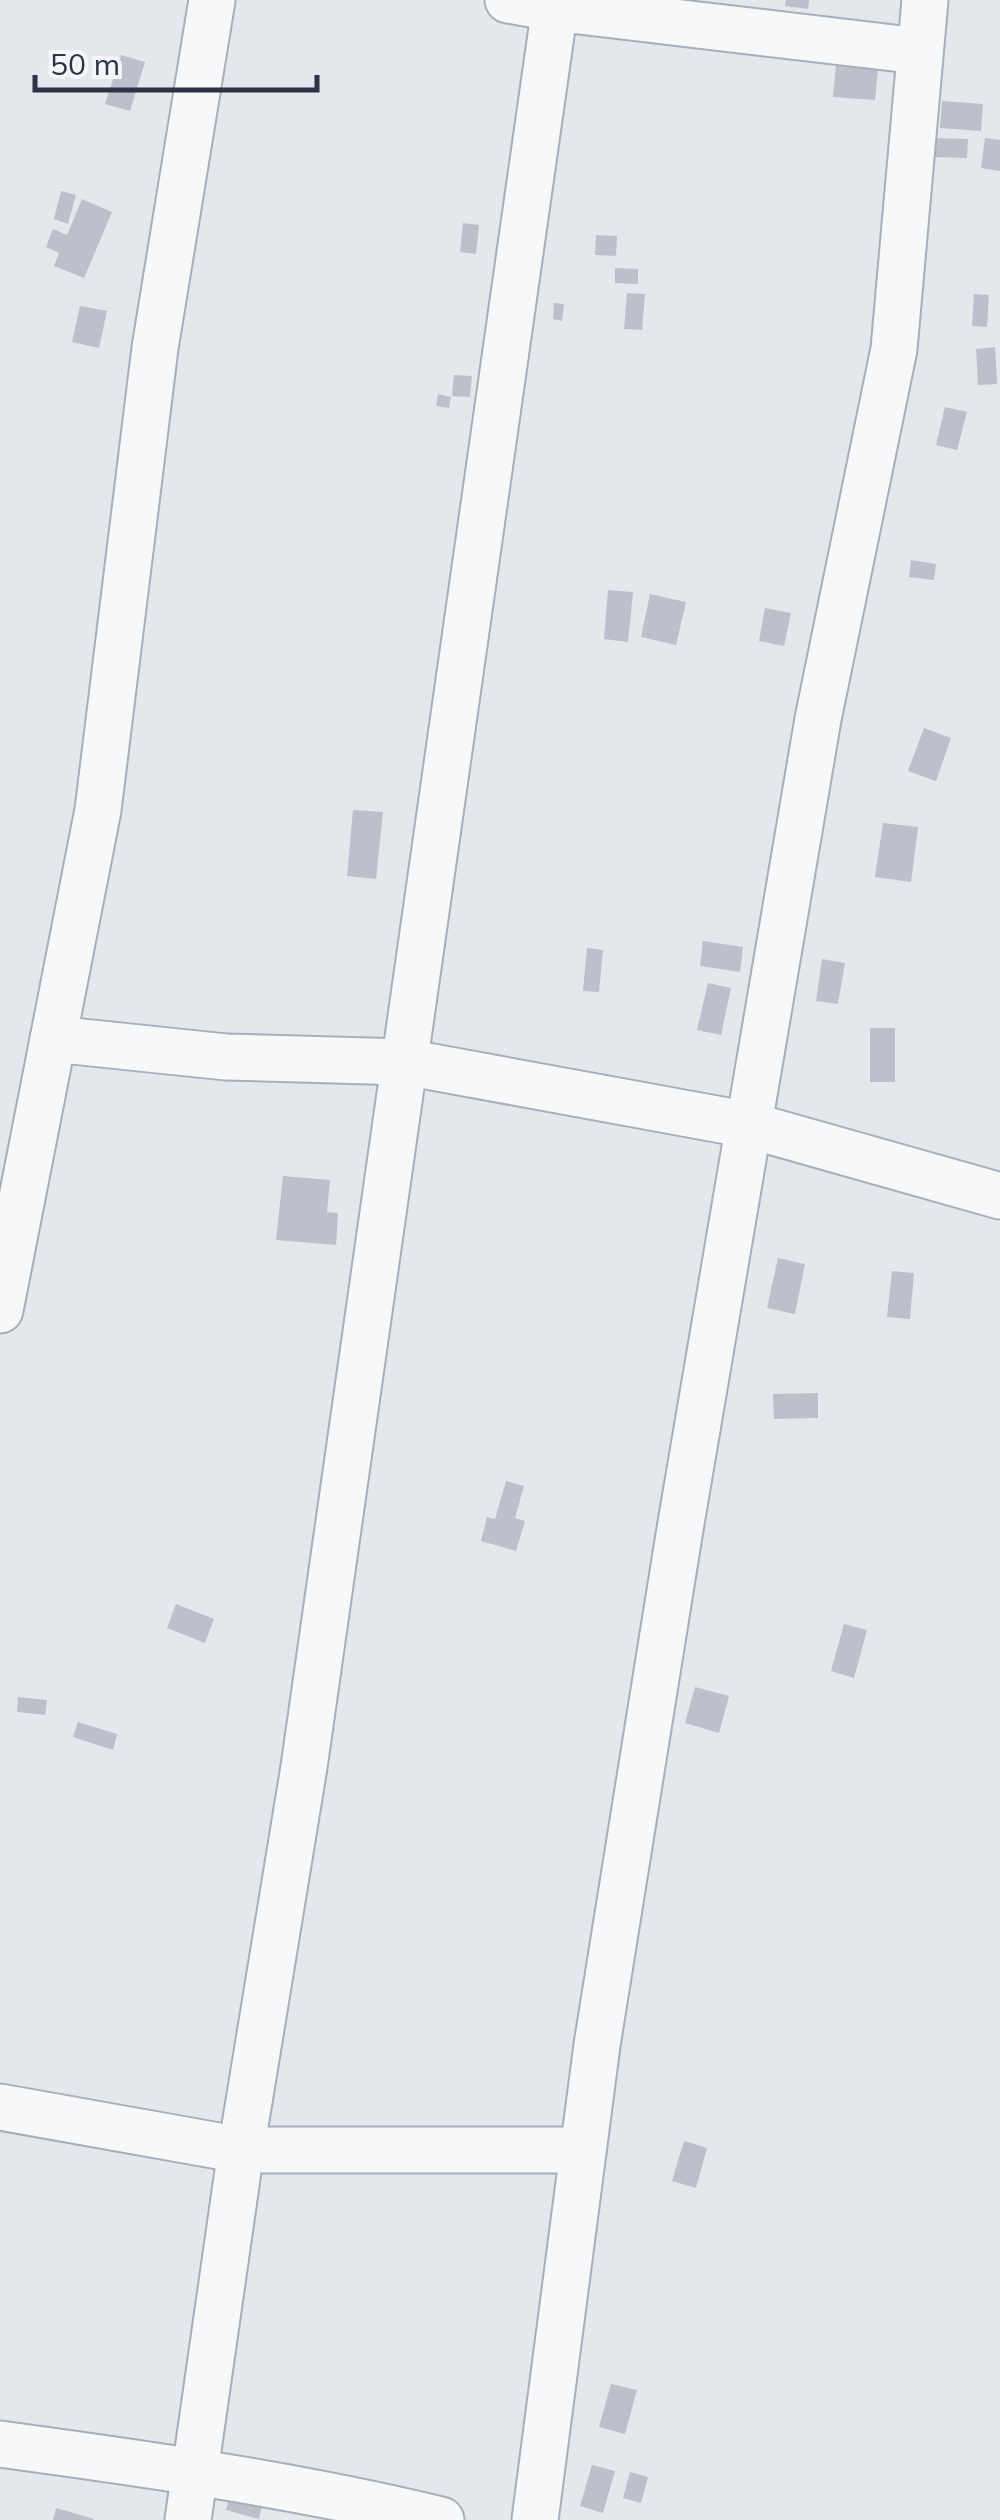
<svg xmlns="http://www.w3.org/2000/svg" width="1000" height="2520" font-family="Mulish,sans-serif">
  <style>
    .building { fill: #bbc0ca }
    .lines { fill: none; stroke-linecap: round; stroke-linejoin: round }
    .street-casing { stroke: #a9aeb7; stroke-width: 49 }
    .street { stroke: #f7f8fa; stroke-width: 45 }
  </style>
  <rect width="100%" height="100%" fill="#e4e7ec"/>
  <g class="building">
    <polygon points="786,0 809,0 808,9 785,6"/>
    <polygon points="121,55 145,62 130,111 105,104"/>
    <polygon points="836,64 878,68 875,100 833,97"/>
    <polygon points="942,101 983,104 981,131 940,128"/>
    <polygon points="934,138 968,139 967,158 933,157"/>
    <polygon points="985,138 1000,140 1000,171 981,168"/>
    <polygon points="61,191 76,195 68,224 54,219"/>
    <polygon points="82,199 112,212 84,278 54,266 59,253 46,247 53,229 67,235"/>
    <polygon points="463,223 479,225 476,254 460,252"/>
    <polygon points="596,235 617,236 616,256 595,255"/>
    <polygon points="615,268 638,269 638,284 615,283"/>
    <polygon points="627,293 645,294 642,330 624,329"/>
    <polygon points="974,294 989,295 987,327 972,326"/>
    <polygon points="554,303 564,304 562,321 553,319"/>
    <polygon points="80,306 107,311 99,348 72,342"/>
    <polygon points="995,347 997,384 978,385 976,349"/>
    <polygon points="454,375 472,376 470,397 452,396"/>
    <polygon points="438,394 451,397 449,408 436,406"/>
    <polygon points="945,407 967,412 957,450 936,445"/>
    <polygon points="911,560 936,564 934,580 909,577"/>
    <polygon points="608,590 633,592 628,642 604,639"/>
    <polygon points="650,594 686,602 676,645 641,637"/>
    <polygon points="765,608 791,613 784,646 759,641"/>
    <polygon points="924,728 951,738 936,781 908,771"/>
    <polygon points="353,810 383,812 376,879 347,876"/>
    <polygon points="883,823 918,827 911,882 875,877"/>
    <polygon points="703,941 743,947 740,972 700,966"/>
    <polygon points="587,948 603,950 599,992 583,991"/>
    <polygon points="822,959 845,963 838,1004 816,1001"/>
    <polygon points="708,983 731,988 721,1035 697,1030"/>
    <rect x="870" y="1028" width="25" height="54"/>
    <polygon points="283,1176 330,1180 327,1212 338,1213 336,1245 276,1240"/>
    <polygon points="778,1258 805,1264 795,1314 767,1308"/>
    <polygon points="892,1271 914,1273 910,1319 887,1317"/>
    <polygon points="818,1393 818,1418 774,1419 773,1394"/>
    <polygon points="506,1481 524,1486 515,1518 525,1521 516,1551 481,1541 487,1517 495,1519"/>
    <polygon points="176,1604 214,1619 205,1643 167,1628"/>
    <polygon points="844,1624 867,1630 854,1678 831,1671"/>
    <polygon points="695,1687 729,1696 719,1733 685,1723"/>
    <polygon points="18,1697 47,1700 45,1715 17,1712"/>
    <polygon points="78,1722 117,1734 113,1750 73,1737"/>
    <polygon points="684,2141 707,2148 696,2188 672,2181"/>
    <polygon points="611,2384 637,2390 625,2434 599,2427"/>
    <polygon points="592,2465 615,2471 603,2513 580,2506"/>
    <polygon points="630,2472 648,2477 641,2503 623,2498"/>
    <polygon points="232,2487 264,2496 259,2519 226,2510"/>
    <polygon points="56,2508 94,2519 94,2520 53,2520"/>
  </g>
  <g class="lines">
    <defs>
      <g id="street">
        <polyline points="508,0 554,8 919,51"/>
        <polyline points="53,1039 226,1057 405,1062 749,1125 1000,1196"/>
        <polyline points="0,1310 98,810 155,348 212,0"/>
        <polyline points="0,2107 241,2150 583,2150"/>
        <path d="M0 2444C148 2464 296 2485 441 2520"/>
        <polyline points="188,2520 241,2150 304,1767 556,0"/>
        <polyline points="535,2520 597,2045 680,1529 818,719 894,349 925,0"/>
      </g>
    </defs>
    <use href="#street" class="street-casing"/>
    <use href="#street" class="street"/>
  </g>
  <path d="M35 75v15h282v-15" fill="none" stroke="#2b3445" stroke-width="5"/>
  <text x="50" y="75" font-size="30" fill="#2b3445" stroke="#f4f6f9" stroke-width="8" paint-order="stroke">50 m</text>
</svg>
